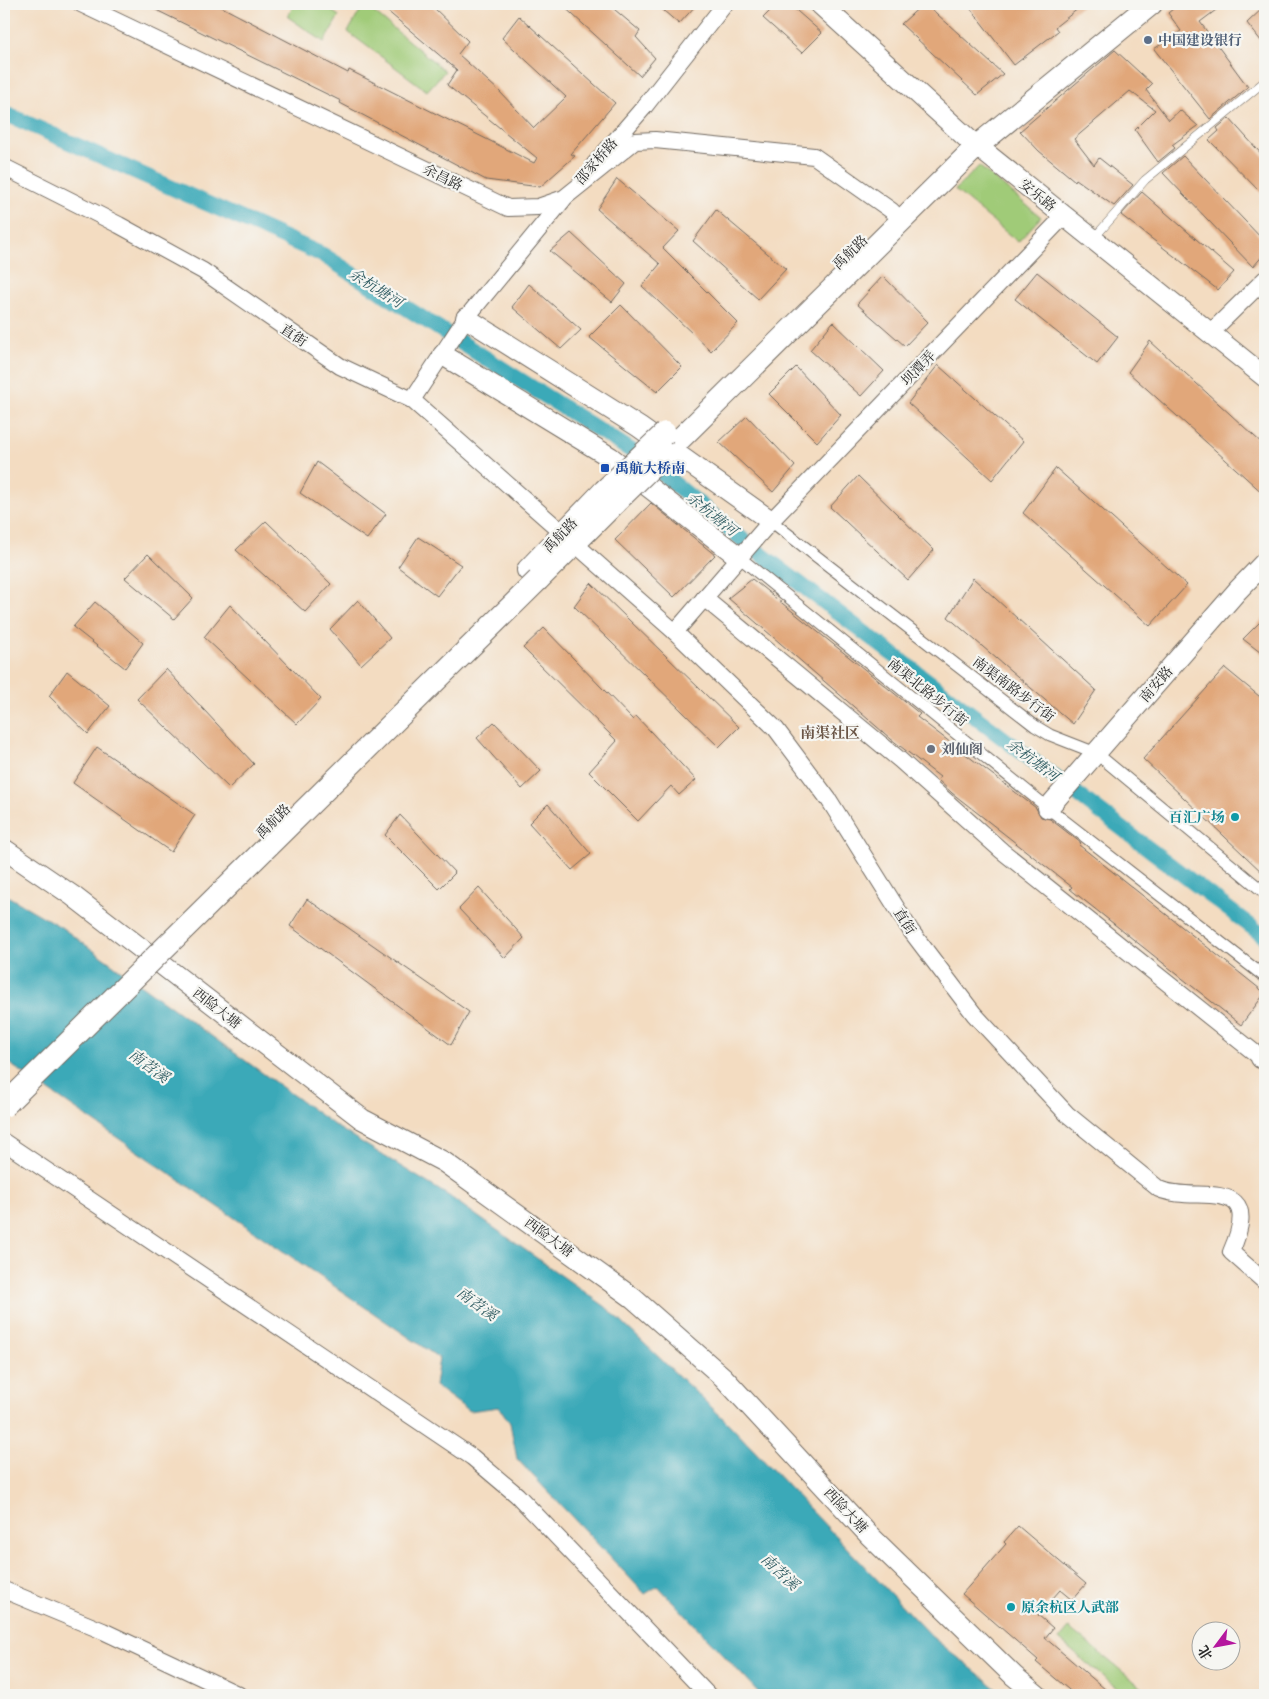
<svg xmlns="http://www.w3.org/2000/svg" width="1269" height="1699" font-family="'Libre Caslon Text','Noto Serif SC',serif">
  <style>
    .green { fill: #a0cb78; stroke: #667b52 }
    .water { fill: #3aa9b8; stroke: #326a72 }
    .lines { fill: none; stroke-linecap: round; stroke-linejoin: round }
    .canal { stroke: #3aa9b8; stroke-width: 16 }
    .building { fill: #e1a77a }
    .service-casing { stroke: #716960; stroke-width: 9 }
    .pedestrian-casing { stroke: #716960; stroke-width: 13 }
    .minor-casing { stroke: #716960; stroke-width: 18 }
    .tertiary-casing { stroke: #716960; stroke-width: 22 }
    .secondary-casing { stroke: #716960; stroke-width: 24 }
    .service { stroke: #fff; stroke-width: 8 }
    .pedestrian { stroke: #fff; stroke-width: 11 }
    .minor { stroke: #fff; stroke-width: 16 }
    .tertiary { stroke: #fff; stroke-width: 20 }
    .secondary { stroke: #fff; stroke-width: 22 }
    .secondary-bridge-casing { stroke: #716960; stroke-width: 24; stroke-linecap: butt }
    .secondary-bridge { stroke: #fff; stroke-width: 22 }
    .service-dot { fill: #5c6f8a; stroke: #f6f6f2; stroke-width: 2 }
    .transit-dot { fill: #1a4fb4; stroke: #f6f6f2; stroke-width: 2 }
    .worship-dot { fill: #6b7280; stroke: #f6f6f2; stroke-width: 2 }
    .culture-dot { fill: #0f9aa8; stroke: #f6f6f2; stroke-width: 2 }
    .labels { text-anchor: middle; stroke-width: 4.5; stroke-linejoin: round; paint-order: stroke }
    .service-label { font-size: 14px; font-weight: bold; fill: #4e5e75; stroke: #f6f6f2; text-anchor: start }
    .street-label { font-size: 14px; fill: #2b2b2b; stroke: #f6f6f2 }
    .transit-label { font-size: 14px; font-weight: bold; fill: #164399; stroke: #f6f6f2; text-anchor: start }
    .worship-label { font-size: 14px; font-weight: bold; fill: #5b616d; stroke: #f6f6f2; text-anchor: start }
    .culture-label { font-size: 14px; font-weight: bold; fill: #0d838f; stroke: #f6f6f2; text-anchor: end }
    .water-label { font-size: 15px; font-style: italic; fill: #315d63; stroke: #f6f6f2 }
    .neighbourhood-label { font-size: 15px; font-weight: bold; fill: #6b5647; stroke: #f6f6f2 }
  </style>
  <rect width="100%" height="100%" fill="#f6f6f2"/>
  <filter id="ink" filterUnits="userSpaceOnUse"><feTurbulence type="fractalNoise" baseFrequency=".02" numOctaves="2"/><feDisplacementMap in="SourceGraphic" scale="10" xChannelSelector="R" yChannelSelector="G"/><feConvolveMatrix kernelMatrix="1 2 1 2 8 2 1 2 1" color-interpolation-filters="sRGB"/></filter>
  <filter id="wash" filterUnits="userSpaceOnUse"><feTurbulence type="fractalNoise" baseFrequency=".0096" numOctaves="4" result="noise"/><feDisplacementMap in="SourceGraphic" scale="20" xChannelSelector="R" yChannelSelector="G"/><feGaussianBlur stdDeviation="1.12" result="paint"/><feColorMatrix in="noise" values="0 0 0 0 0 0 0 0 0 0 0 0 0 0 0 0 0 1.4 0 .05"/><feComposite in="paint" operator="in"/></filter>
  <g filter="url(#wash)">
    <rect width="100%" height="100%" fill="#f3dcc1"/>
    <g class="green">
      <polygon points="294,4 322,4 339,16 324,42 288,17"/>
      <polygon points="364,4 445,71 427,91 348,32"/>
      <polygon points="979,166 1041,217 1018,242 955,190"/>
      <polygon points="1069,1628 1151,1695 1125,1695 1059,1640"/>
    </g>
    <polygon class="water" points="4,894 61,927 337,1127 449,1196 606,1307 727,1422 931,1636 1005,1695 761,1695 658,1586 645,1594 517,1459 510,1423 499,1407 469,1411 435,1386 439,1358 4,1060"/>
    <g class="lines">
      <polyline class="canal" points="4,113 323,255 643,458 749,545 1265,937"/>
    </g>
    <g id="blocks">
      <g class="building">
        <polygon points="144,4 216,4 348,73 349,70 534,163 537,158 447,85 457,70 379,4 430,4 468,41 458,54 499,91 534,128 566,97 502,38 519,16 615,103 571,154 575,156 540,187 486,180 340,103 341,101"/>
        <polygon points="561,4 608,4 640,31 636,37 655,58 640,76"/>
        <polygon points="656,4 697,4 679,24"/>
        <polygon points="777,4 789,4 822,33 802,53 763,18"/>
        <polygon points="923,4 926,4 1003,74 977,95 901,24"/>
        <polygon points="967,4 1084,4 1055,27 1058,31 1014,65"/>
        <polygon points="1179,4 1224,4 1200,22 1248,87 1210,119 1154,49 1181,31 1168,13"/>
        <polygon points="1265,6 1265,46 1247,23"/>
        <polygon points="1115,50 1152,84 1146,90 1169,120 1180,110 1198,126 1172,145 1175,148 1158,162 1135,130 1155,110 1130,91 1074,139 1094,165 1099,158 1133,185 1114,206 1076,179 1075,181 1039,151 1020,131"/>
        <polygon points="1229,118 1265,158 1265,197 1209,140 1219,131 1217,128"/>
        <polygon points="1183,156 1265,242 1265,253 1253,267 1163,173"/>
        <polygon points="617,179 679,231 663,248 738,323 711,351 642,286 660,264 597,209"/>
        <polygon points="1142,192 1234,272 1218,290 1121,215"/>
        <polygon points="716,210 786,269 758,299 693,241"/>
        <polygon points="571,233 626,284 612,302 550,251"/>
        <polygon points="1037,272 1118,337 1097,364 1015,299"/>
        <polygon points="883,276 928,322 905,346 857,304"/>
        <polygon points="529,284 581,330 561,349 512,307"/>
        <polygon points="621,305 682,367 657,392 589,337"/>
        <polygon points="833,322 884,371 861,396 810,350"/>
        <polygon points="1150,341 1265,446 1265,495 1128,372"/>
        <polygon points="938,365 1023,441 992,480 908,403"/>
        <polygon points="796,367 841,415 817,442 769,394"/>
        <polygon points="747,416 795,466 773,492 719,442"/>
        <polygon points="317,462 386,514 367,539 300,493"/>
        <polygon points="1056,468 1187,585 1150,626 1023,513"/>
        <polygon points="858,476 934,550 908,580 830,507"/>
        <polygon points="651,503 715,555 674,597 615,540"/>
        <polygon points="266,521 331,584 305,612 236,550"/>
        <polygon points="418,537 461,565 437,596 398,567"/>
        <polygon points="148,554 193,598 174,619 125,578"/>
        <polygon points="973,578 1096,690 1073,724 948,617"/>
        <polygon points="752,579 920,714 917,717 1036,808 1041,817 1050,819 1081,843 1079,845 1265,993 1241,1025 1070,889 1072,887 952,793 938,780 940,777 891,739 728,598"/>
        <polygon points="591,583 739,727 719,747 574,606"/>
        <polygon points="358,600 390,638 361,665 330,629"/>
        <polygon points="95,602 143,643 125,668 73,627"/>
        <polygon points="230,605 321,699 297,724 204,637"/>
        <polygon points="1265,617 1265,656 1243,639"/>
        <polygon points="544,628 633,720 636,716 696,780 679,795 671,786 638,821 589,772 617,741 523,648"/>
        <polygon points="1225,668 1265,701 1265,875 1143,759"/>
        <polygon points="166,669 254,764 229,788 137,699"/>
        <polygon points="67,671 110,706 88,734 49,696"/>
        <polygon points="494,722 541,771 522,789 477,738"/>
        <polygon points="97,747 195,815 171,852 73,783"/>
        <polygon points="548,804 591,854 572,870 529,823"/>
        <polygon points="400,815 455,873 439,889 385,835"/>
        <polygon points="479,888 524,938 505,958 459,909"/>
        <polygon points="307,899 469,1012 451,1045 290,926"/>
        <polygon points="1018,1526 1086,1584 1072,1600 1060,1590 1038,1615 1053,1628 1045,1638 1112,1695 1075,1695 1036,1662 1038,1660 962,1594 1006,1544 1004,1542"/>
      </g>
    </g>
  </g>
  <g filter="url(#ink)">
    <use href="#blocks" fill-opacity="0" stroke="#716960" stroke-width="1"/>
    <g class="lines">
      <defs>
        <polyline id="service" points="1094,238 1145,180 1265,81"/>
        <g id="pedestrian">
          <polyline points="771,521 1035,726 1050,735 1096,753 1265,893"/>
          <polyline points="739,557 1048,808 1265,977"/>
        </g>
        <g id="minor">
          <polyline points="81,4 508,208 538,207 564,198 635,141 655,140 814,156 892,211"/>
          <polyline points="594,165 645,106 725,4"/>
          <polyline points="4,167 119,225 203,271 340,366 412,400 675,632 771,521 1064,216"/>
          <polyline points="1210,333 1265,279"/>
          <polyline points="412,400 466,318 563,200"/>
          <polyline points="704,598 900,760 1002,851 1265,1061"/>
          <path d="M675 632 776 729 829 800 911 931 974 1014 1067 1114 1159 1189C1196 1205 1266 1172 1231 1252L1265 1282"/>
          <polyline points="4,1142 472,1457 517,1495 708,1695"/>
          <polyline points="4,1590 103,1631 239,1695"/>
        </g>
        <g id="tertiary">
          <polyline points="820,4 967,138 1265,377"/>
          <polyline points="466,318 639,427 771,521"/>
          <polyline points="443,355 610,457 739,557"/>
          <polyline points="1048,808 1238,590 1265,562"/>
          <polyline points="4,849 73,896 362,1119 444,1162 633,1298 723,1377 869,1535 1014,1676 1037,1695"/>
          <polyline points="1261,1058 1265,1054"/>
        </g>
        <g id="secondary">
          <polyline points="676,443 977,146 1151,4"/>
          <polyline points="528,570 604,491"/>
          <polyline points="538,580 616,502"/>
        </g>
      </defs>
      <use href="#service" class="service-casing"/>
      <use href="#pedestrian" class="pedestrian-casing"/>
      <use href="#minor" class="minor-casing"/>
      <use href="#tertiary" class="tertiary-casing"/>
      <use href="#secondary" class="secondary-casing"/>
      <use href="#service" class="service"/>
      <use href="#pedestrian" class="pedestrian"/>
      <use href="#minor" class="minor"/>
      <use href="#tertiary" class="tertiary"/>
      <use href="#secondary" class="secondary"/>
      <defs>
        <g id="secondary-bridge">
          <polyline points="604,491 665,433"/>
          <polyline points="616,502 665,454"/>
          <polyline points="4,1106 538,580"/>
        </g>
      </defs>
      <use href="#secondary-bridge" class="secondary-bridge-casing"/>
      <use href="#secondary-bridge" class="secondary-bridge"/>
    </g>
  </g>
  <circle class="service-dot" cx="1148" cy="40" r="5"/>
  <rect class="transit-dot" x="600" y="463" width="10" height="10" rx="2.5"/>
  <circle class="worship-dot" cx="931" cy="749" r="5"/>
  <g class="culture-dot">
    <circle cx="1235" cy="817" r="5"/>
    <circle cx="1011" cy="1607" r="5"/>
  </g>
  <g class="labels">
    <g class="service-label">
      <text x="1158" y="45">中国建设银行</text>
    </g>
    <g class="street-label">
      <text transform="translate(596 161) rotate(-49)" y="5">邵家桥路</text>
      <text transform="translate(443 177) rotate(26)" y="5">余昌路</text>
      <text transform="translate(1038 195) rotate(39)" y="5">安乐路</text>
      <text transform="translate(850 252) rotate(-44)" y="5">禹航路</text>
      <text transform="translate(294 335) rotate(34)" y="5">直街</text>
      <text transform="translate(918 368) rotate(-46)" y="5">坝潭弄</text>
      <text transform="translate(560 535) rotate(-46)" y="5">禹航路</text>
      <text transform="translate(1156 684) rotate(-49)" y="5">南安路</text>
      <text transform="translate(1014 689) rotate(37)" y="5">南渠南路步行街</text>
      <text transform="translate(928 692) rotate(39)" y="5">南渠北路步行街</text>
      <text transform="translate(273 821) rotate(-45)" y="5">禹航路</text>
      <text transform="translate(905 921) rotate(57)" y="5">直街</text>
      <text transform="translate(217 1008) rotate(38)" y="5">西险大塘</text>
      <text transform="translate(549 1237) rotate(36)" y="5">西险大塘</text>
      <text transform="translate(846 1510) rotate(47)" y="5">西险大塘</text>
    </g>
    <g class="transit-label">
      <text x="615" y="473">禹航大桥南</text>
    </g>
    <g class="worship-label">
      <text x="941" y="754">刘仙阁</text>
    </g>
    <g class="culture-label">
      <text x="1225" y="822">百汇广场</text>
      <text x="1021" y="1612" text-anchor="start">原余杭区人武部</text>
    </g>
    <g class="water-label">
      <text transform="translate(376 288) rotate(32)" y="5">余杭塘河</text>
      <text transform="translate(712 514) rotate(39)" y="5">余杭塘河</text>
      <text transform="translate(1033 760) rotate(37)" y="5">余杭塘河</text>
      <text transform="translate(149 1066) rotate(36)" y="5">南苕溪</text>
      <text transform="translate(477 1304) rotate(36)" y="5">南苕溪</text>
      <text transform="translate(780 1572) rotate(43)" y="5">南苕溪</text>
    </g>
    <g class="neighbourhood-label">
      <text x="830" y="738">南渠社区</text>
    </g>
  </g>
  <rect width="1269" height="1699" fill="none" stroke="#f6f6f2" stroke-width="20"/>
  <g transform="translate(1216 1646) rotate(238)"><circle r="24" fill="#f6f6f2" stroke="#a5a5a2"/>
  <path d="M0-4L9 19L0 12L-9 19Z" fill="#b5179e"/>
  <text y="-8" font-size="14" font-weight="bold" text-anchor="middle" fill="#2b2b2b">北</text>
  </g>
</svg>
